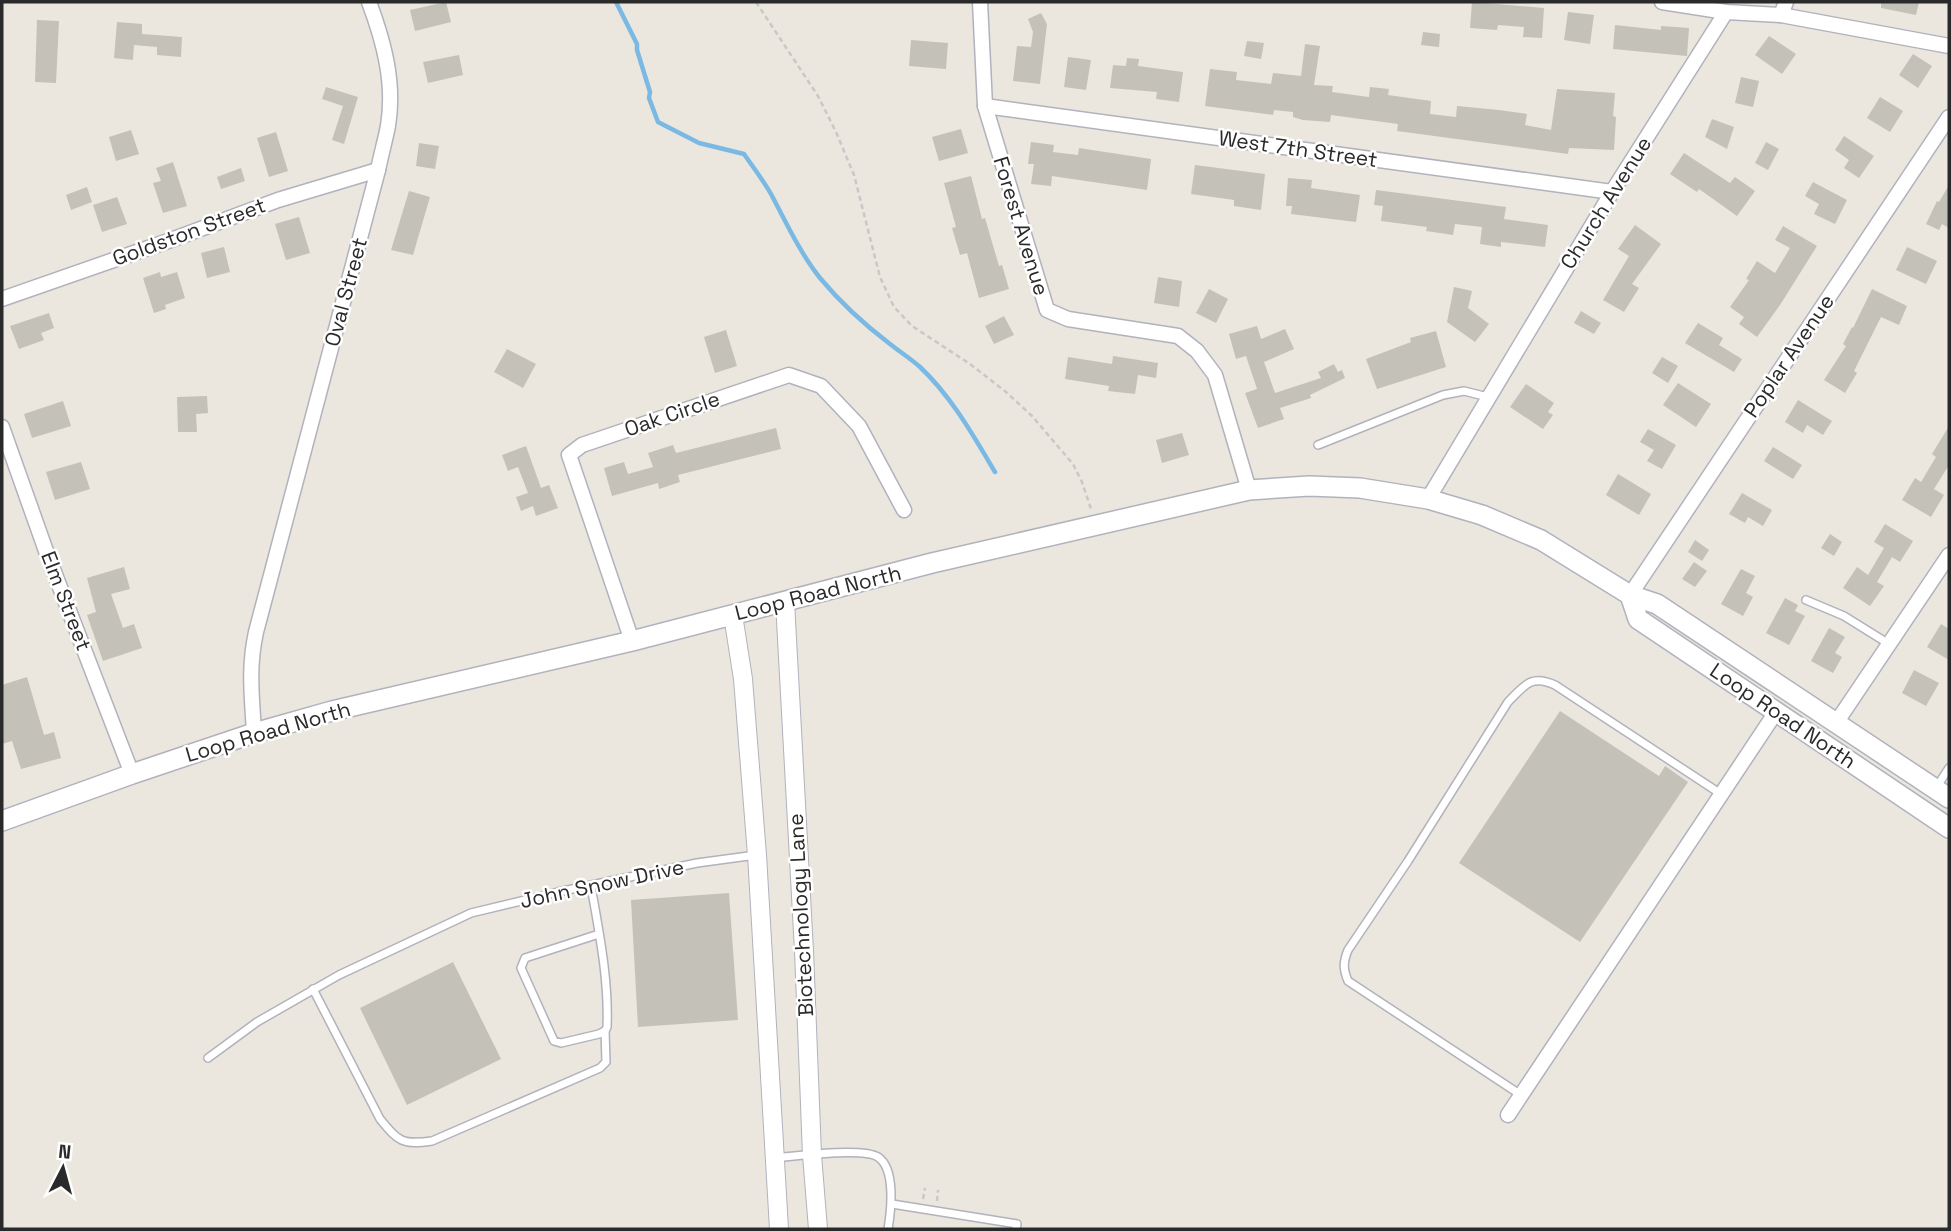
<svg xmlns="http://www.w3.org/2000/svg" width="1951" height="1231" font-family="'Space Grotesk',sans-serif">
  <style>
    .lines { fill: none; stroke-linecap: round; stroke-linejoin: round }
    .stream { stroke: #7ab9e4; stroke-width: 4.5 }
    .building { fill: #c4c1b9 }
    .service-casing { stroke: #b1b2bd; stroke-width: 10 }
    .minor-casing { stroke: #b1b2bd; stroke-width: 17 }
    .tertiary-casing { stroke: #b1b2bd; stroke-width: 20 }
    .secondary-casing { stroke: #b1b2bd; stroke-width: 22 }
    .path { stroke: #c8c8c8; stroke-width: 2.5; stroke-dasharray: 5 3.5; stroke-linecap: butt }
    .service { stroke: #fff; stroke-width: 7 }
    .minor { stroke: #fff; stroke-width: 14 }
    .tertiary { stroke: #fff; stroke-width: 18 }
    .secondary { stroke: #fff; stroke-width: 19 }
    .labels { text-anchor: middle; stroke-width: 5; stroke-linejoin: round; paint-order: stroke }
    .street-label { font-size: 21px; fill: #2a2a2a; stroke: #fff }
  </style>
  <rect width="100%" height="100%" fill="#ebe7de"/>
  <g class="lines">
    <path class="stream" d="M616 2 637 44V50L650 92 649 98 658 122 699 143 744 154C753 167 763 180 771 194 786 222 800 253 820 278 840 302 865 325 890 344 900 352 911 359 920 367 951 396 973 435 995 472"/>
  </g>
  <g class="building">
    <polygon points="446,2 451,22 415,31 410,10"/>
    <polygon points="1472,2 1544,8 1542,38 1523,37 1524,27 1498,25 1497,30 1470,28"/>
    <polygon points="1881,2 1919,2 1916,15 1881,8"/>
    <polygon points="1568,12 1594,15 1590,44 1564,40"/>
    <polygon points="1041,13 1047,24 1040,84 1013,81 1017,46 1031,47 1033,32 1028,19"/>
    <polygon points="37,20 59,21 56,83 35,82"/>
    <polygon points="117,22 142,24 142,34 182,37 181,57 157,55 157,47 134,45 133,60 114,58"/>
    <polygon points="1615,25 1661,30 1661,26 1689,28 1687,56 1613,49"/>
    <polygon points="1423,32 1440,34 1439,47 1421,45"/>
    <polygon points="1769,36 1796,54 1782,74 1755,55"/>
    <polygon points="911,40 948,43 946,69 909,66"/>
    <polygon points="1247,41 1264,43 1261,59 1244,56"/>
    <polygon points="1305,44 1320,46 1314,85 1333,86 1332,92 1369,97 1370,87 1389,89 1388,95 1431,101 1430,114 1456,117 1457,106 1499,110 1527,114 1525,125 1551,130 1557,89 1615,93 1613,116 1616,117 1614,150 1569,148 1568,154 1397,131 1398,124 1331,115 1330,122 1303,120 1293,117 1293,112 1274,110 1273,115 1205,106 1210,69 1237,72 1236,80 1271,84 1273,73 1301,76"/>
    <polygon points="1913,54 1932,66 1918,88 1899,75"/>
    <polygon points="459,55 463,75 428,83 423,62"/>
    <polygon points="1068,57 1091,60 1086,90 1064,87"/>
    <polygon points="1127,58 1139,59 1138,66 1183,72 1179,102 1156,99 1157,92 1110,88 1113,65 1126,66"/>
    <polygon points="1741,77 1759,81 1753,107 1735,103"/>
    <polygon points="326,87 358,97 344,144 332,140 343,106 322,99"/>
    <polygon points="1880,97 1903,111 1890,132 1867,118"/>
    <polygon points="1712,119 1734,127 1727,149 1705,137"/>
    <polygon points="961,129 968,153 939,161 932,137"/>
    <polygon points="131,130 139,154 116,161 109,137"/>
    <polygon points="276,132 288,171 269,177 257,138"/>
    <polygon points="1844,136 1874,156 1859,178 1844,168 1849,160 1835,150"/>
    <polygon points="1031,142 1054,145 1053,152 1078,155 1079,148 1151,159 1147,190 1052,176 1051,186 1031,184 1034,164 1028,164"/>
    <polygon points="1766,142 1779,149 1768,170 1755,163"/>
    <polygon points="419,143 439,146 435,169 416,166"/>
    <polygon points="1684,153 1730,183 1735,177 1755,191 1737,216 1699,189 1697,192 1670,174"/>
    <polygon points="173,162 187,206 163,213 153,183 161,181 156,168"/>
    <polygon points="1195,165 1265,174 1261,210 1234,206 1234,200 1191,194"/>
    <polygon points="241,168 245,181 221,189 217,177"/>
    <polygon points="971,176 982,219 985,218 999,266 1002,265 1009,289 979,298 967,253 960,255 952,228 956,227 944,183"/>
    <polygon points="1288,178 1312,180 1311,188 1360,195 1356,222 1291,214 1292,206 1286,206"/>
    <polygon points="1813,182 1847,200 1835,224 1814,214 1819,204 1805,196"/>
    <polygon points="1949,185 1949,228 1942,224 1939,230 1926,224 1937,201 1939,202"/>
    <polygon points="87,187 92,202 71,210 66,195"/>
    <polygon points="1376,190 1506,207 1504,219 1548,225 1545,247 1501,242 1501,247 1480,244 1482,227 1455,224 1453,235 1426,231 1427,227 1381,221 1383,206 1374,205"/>
    <polygon points="409,191 430,197 413,255 391,250"/>
    <polygon points="117,197 127,224 102,232 93,205"/>
    <polygon points="299,217 310,253 286,260 275,224"/>
    <polygon points="1635,225 1661,244 1632,284 1639,288 1624,312 1603,300 1629,256 1618,249"/>
    <polygon points="1783,226 1817,246 1780,305 1757,337 1739,324 1744,317 1730,307 1749,280 1746,279 1757,261 1775,273 1790,248 1775,240"/>
    <polygon points="224,247 230,272 207,278 201,253"/>
    <polygon points="1907,247 1937,261 1926,284 1896,270"/>
    <polygon points="160,272 161,277 177,272 185,298 165,305 166,309 154,313 143,278"/>
    <polygon points="1158,277 1182,281 1179,307 1154,303"/>
    <polygon points="1454,287 1472,291 1468,308 1489,324 1475,342 1447,322"/>
    <polygon points="1209,289 1228,299 1216,323 1196,313"/>
    <polygon points="1872,289 1907,306 1899,325 1881,317 1854,371 1857,373 1845,393 1824,380 1846,346 1843,344 1852,327 1853,328"/>
    <polygon points="1581,311 1601,323 1594,334 1574,323"/>
    <polygon points="49,313 54,328 41,333 44,340 19,349 10,326"/>
    <polygon points="1004,316 1014,335 994,344 985,326"/>
    <polygon points="1698,323 1723,338 1719,345 1742,359 1734,372 1685,343"/>
    <polygon points="1257,326 1261,339 1285,329 1294,349 1264,362 1275,393 1321,378 1318,372 1334,364 1338,372 1342,370 1345,378 1310,395 1311,398 1280,408 1284,419 1258,428 1245,393 1257,389 1246,356 1236,359 1229,334"/>
    <polygon points="726,330 737,366 715,373 704,337"/>
    <polygon points="1436,331 1446,367 1377,389 1366,359 1411,342 1410,338"/>
    <polygon points="507,349 536,364 523,388 494,372"/>
    <polygon points="1113,356 1158,363 1156,378 1138,375 1135,394 1108,391 1109,386 1065,379 1068,357 1112,364"/>
    <polygon points="1662,357 1678,366 1668,383 1652,373"/>
    <polygon points="1678,383 1711,404 1696,427 1663,405"/>
    <polygon points="1526,384 1554,403 1548,412 1553,415 1543,429 1510,407"/>
    <polygon points="207,396 208,413 196,414 197,432 178,432 177,397"/>
    <polygon points="1798,400 1832,421 1823,435 1807,425 1803,433 1785,422"/>
    <polygon points="63,401 71,426 32,438 24,414"/>
    <polygon points="1949,426 1949,465 1934,489 1944,495 1931,517 1902,500 1915,478 1921,482 1936,457 1932,454"/>
    <polygon points="776,428 781,449 678,475 680,482 659,489 658,483 612,496 604,468 624,462 628,474 653,467 648,453 673,445 676,453"/>
    <polygon points="1648,429 1676,445 1662,469 1647,461 1654,450 1640,442"/>
    <polygon points="1182,433 1189,455 1162,463 1156,440"/>
    <polygon points="526,446 541,488 549,485 558,508 536,516 533,506 521,511 516,497 528,493 518,467 508,471 502,455"/>
    <polygon points="1773,447 1802,465 1793,479 1764,461"/>
    <polygon points="81,462 90,489 55,500 46,472"/>
    <polygon points="1618,474 1651,494 1639,515 1606,495"/>
    <polygon points="1742,493 1772,510 1763,526 1748,517 1745,523 1729,514"/>
    <polygon points="1885,524 1913,541 1900,562 1892,557 1877,582 1884,586 1870,606 1843,588 1857,567 1868,575 1884,548 1874,542"/>
    <polygon points="1830,534 1842,542 1834,556 1821,548"/>
    <polygon points="1695,540 1709,550 1702,561 1688,552"/>
    <polygon points="1694,562 1707,571 1695,587 1682,579"/>
    <polygon points="124,567 130,589 111,594 123,628 134,624 142,648 103,661 87,615 96,612 87,578"/>
    <polygon points="1741,569 1755,576 1746,593 1753,597 1743,616 1721,604"/>
    <polygon points="1785,598 1798,605 1795,611 1805,616 1789,645 1766,633"/>
    <polygon points="1941,624 1949,629 1949,660 1927,647"/>
    <polygon points="1829,628 1845,637 1835,653 1842,657 1833,673 1811,661"/>
    <polygon points="1914,670 1939,683 1926,706 1902,693"/>
    <polygon points="27,677 44,735 54,732 61,758 21,769 12,741 2,744 2,685"/>
    <polygon points="1560,711 1659,776 1665,766 1688,782 1580,942 1459,863"/>
    <polygon points="729,893 738,1020 638,1027 631,900"/>
    <polygon points="453,962 501,1059 407,1105 360,1008"/>
  </g>
  <g class="lines">
    <defs>
      <g id="service">
        <polyline points="1318,445 1443,395 1464,391 1488,397"/>
        <polyline points="1806,600 1844,616 1889,644"/>
        <polyline points="1936,788 1949,768"/>
        <path d="M591 886C599 932 609 980 607 1027L605 1031 599 1034 561 1043 554 1041 521 968 525 958 599 934"/>
        <path d="M313 989 380 1119C399 1142 402 1145 432 1141L600 1068 606 1062 605 1031"/>
        <polyline points="208,1058 257,1022 339,975 471,913 558,892 697,863 756,855"/>
        <path d="M1521 1095 1348 981C1343 969 1343 962 1348 950L1408 861 1508 702C1525 685 1531 674 1555 685L1721 794"/>
        <path d="M775 1158C795 1156 863 1147 878 1157 896 1169 891 1211 888 1229"/>
        <polyline points="892,1204 1017,1224 1016,1229"/>
      </g>
      <g id="minor">
        <polyline points="980,2 985,106 1047,310 1068,319 1178,336 1197,351 1215,375 1249,490"/>
        <polyline points="1662,2 1726,12 1781,15 1949,46"/>
        <polyline points="1781,15 1786,2"/>
        <polyline points="985,106 1612,192"/>
        <polyline points="2,299 171,240 278,200 378,170"/>
        <polyline points="2,427 46,551 132,774"/>
        <polyline points="1428,499 1612,192 1726,12"/>
        <polyline points="1630,595 1949,117"/>
        <polyline points="632,641 569,455 582,445 789,375 821,386 859,426 904,510"/>
        <polyline points="1836,723 1949,555"/>
        <path d="M254 733C252 696 248 669 256 632L378 170C381 155 385 141 388 126 395 83 384 42 369 2"/>
        <polyline points="1508,1115 1776,712"/>
      </g>
      <g id="tertiary">
        <polyline points="785,602 804,951 812,1155 818,1229"/>
        <polyline points="733,615 743,679 757,855 779,1229"/>
      </g>
      <g id="secondary">
        <polyline points="1630,595 1638,619 1949,828"/>
        <polyline points="2,821 132,774 254,733 332,711 632,641 932,563 1249,490 1309,486 1360,488 1428,499 1482,515 1541,540 1630,595 1657,604 1949,798"/>
      </g>
    </defs>
    <use href="#service" class="service-casing"/>
    <use href="#minor" class="minor-casing"/>
    <use href="#tertiary" class="tertiary-casing"/>
    <use href="#secondary" class="secondary-casing"/>
    <g class="path">
      <polyline points="756,2 818,96 836,132 854,175 880,277 894,307 912,326 970,364 1006,392 1032,416 1073,464 1082,482 1091,509"/>
      <polyline points="923,1199 925,1188"/>
      <polyline points="937,1201 938,1190"/>
    </g>
    <use href="#service" class="service"/>
    <use href="#minor" class="minor"/>
    <use href="#tertiary" class="tertiary"/>
    <use href="#secondary" class="secondary"/>
  </g>
  <g class="labels">
    <g class="street-label">
      <text transform="translate(1298 149) rotate(8)" y="7">West 7th Street</text>
      <text transform="translate(1606 203) rotate(-58)" y="7">Church Avenue</text>
      <text transform="translate(1021 226) rotate(73)" y="7">Forest Avenue</text>
      <text transform="translate(189 232) rotate(-20)" y="7">Goldston Street</text>
      <text transform="translate(346 292) rotate(-75)" y="7">Oval Street</text>
      <text transform="translate(1789 356) rotate(-56)" y="7">Poplar Avenue</text>
      <text transform="translate(672 414) rotate(-19)" y="7">Oak Circle</text>
      <text transform="translate(818 593) rotate(-14)" y="7">Loop Road North</text>
      <text transform="translate(66 601) rotate(69)" y="7">Elm Street</text>
      <text transform="translate(1783 716) rotate(34)" y="7">Loop Road North</text>
      <text transform="translate(268 732) rotate(-16)" y="7">Loop Road North</text>
      <text transform="translate(602 884) rotate(-12)" y="7">John Snow Drive</text>
      <text transform="translate(801 915) rotate(-93)" y="7">Biotechnology Lane</text>
    </g>
  </g>
  <rect width="1951" height="1231" fill="none" stroke="#2a2a2a" stroke-width="7"/>
  <g transform="translate(63 1168) rotate(6)" stroke="#ffffff" stroke-width="5" paint-order="stroke">
  <path d="M0-5L12 26L0 18L-12 26Z" fill="#2a2a2a"/>
  <text y="-10" font-size="19" font-weight="bold" text-anchor="middle" fill="#2a2a2a">N</text>
  </g>
</svg>
